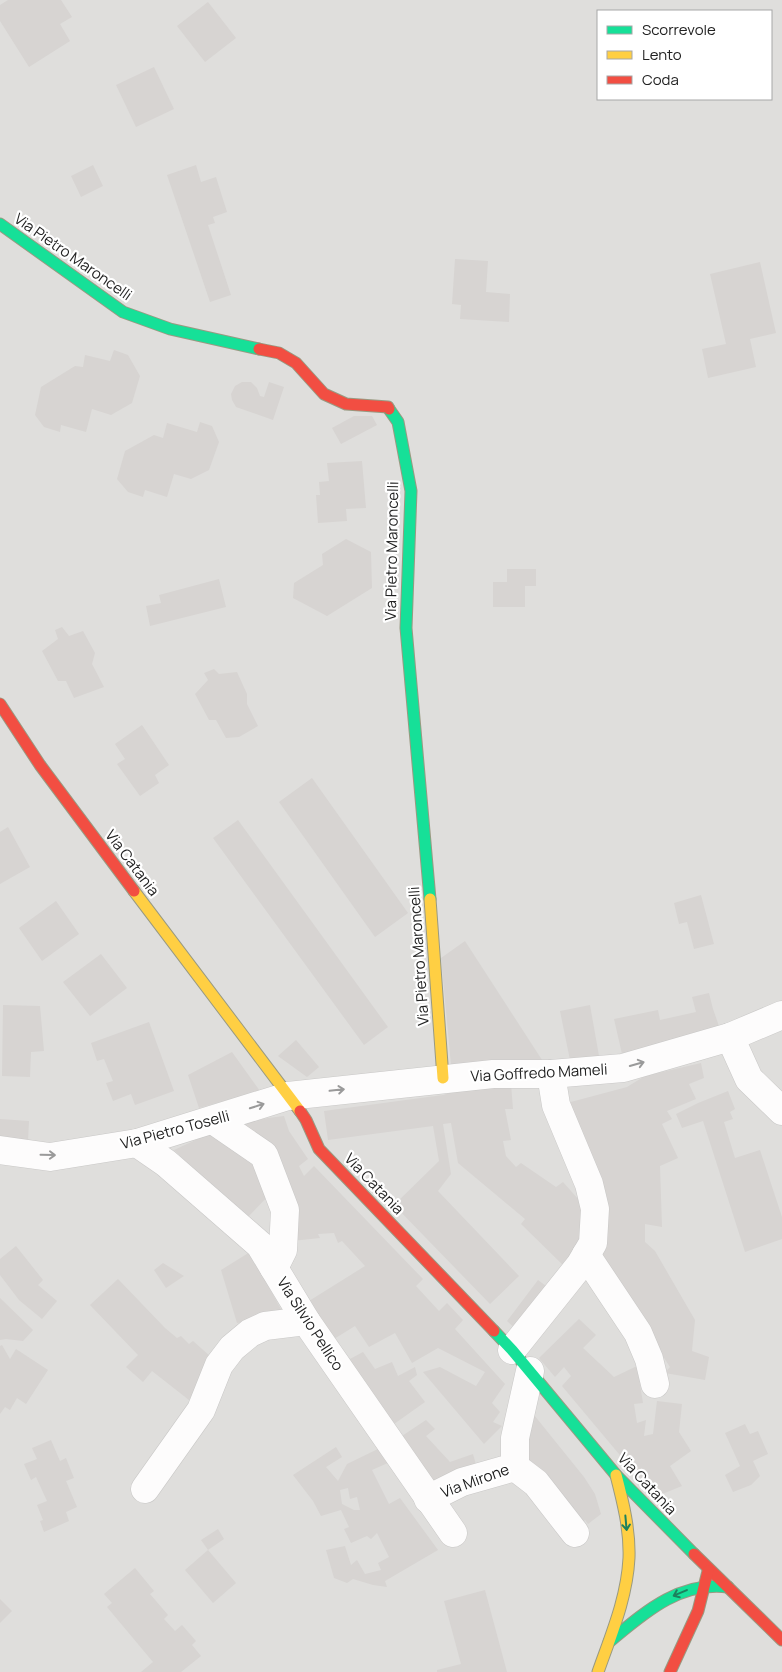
<svg xmlns="http://www.w3.org/2000/svg" width="782" height="1672" font-family="Manrope,sans-serif">
  <style>
    .residential { fill: #dfdedc; fill-rule: evenodd }
    .building { fill: #d7d4d2; fill-rule: evenodd }
    .lines { fill: none; stroke-linecap: round; stroke-linejoin: round }
    .street-casing { stroke: #c9c8c7; stroke-width: 29 }
    .fast-casing { stroke: #999a82; stroke-width: 13 }
    .slow-casing { stroke: #999a82; stroke-width: 13 }
    .jam-casing { stroke: #999a82; stroke-width: 13 }
    .street { stroke: #fdfcfc; stroke-width: 28 }
    .fast { stroke: #16e098; stroke-width: 11 }
    .slow { stroke: #ffcf43; stroke-width: 11 }
    .jam { stroke: #f24e42; stroke-width: 11 }
    .oneway { stroke: #9a9a9a }
    .oneway2 { stroke: #1c815d }
    .labels { text-anchor: middle; stroke-width: 4.5; stroke-linejoin: round; paint-order: stroke }
    .street-label { font-size: 15px; fill: #222; stroke: #fff }
  </style>
  <rect width="100%" height="100%" fill="#f0eeeb"/>
  <path class="residential" d="M0 0H782V1672H0ZM598 11H771V99H598Z"/>
  <g class="building">
    <polygon points="8,0 61,0 72,17 60,24 70,41 29,67 0,21 0,5"/>
    <polygon points="208,2 236,38 205,62 177,26"/>
    <polygon points="154,67 174,109 136,127 116,85"/>
    <polygon points="93,165 103,186 81,197 71,176"/>
    <polygon points="196,165 201,182 216,177 227,212 213,217 215,223 208,225 231,295 210,302 167,175"/>
    <polygon points="455,259 488,261 486,292 510,294 509,322 460,319 461,305 452,304"/>
    <polygon points="760,262 776,333 750,339 756,367 708,378 702,349 726,344 710,274"/>
    <polygon points="114,350 128,355 140,376 132,403 111,415 92,409 86,432 61,425 60,432 44,427 35,415 41,387 75,366 83,367 85,355 110,361"/>
    <polygon points="242,382 251,382 257,388 260,396 264,397 269,382 284,387 273,420 236,407 232,400 231,394 235,386"/>
    <polygon points="354,416 372,416 377,425 341,444 332,428"/>
    <polygon points="200,422 212,426 219,442 209,470 191,479 174,474 167,497 145,490 143,497 128,492 117,479 125,451 154,435 163,438 167,423 197,432"/>
    <polygon points="362,461 366,508 346,509 347,521 318,523 316,495 320,495 319,482 329,481 327,463"/>
    <polygon points="346,539 371,552 372,588 327,616 293,598 294,583 323,565 322,554"/>
    <polygon points="507,569 536,569 536,586 525,586 525,607 493,607 493,582 507,582"/>
    <polygon points="219,579 226,607 150,626 146,606 161,603 159,595"/>
    <polygon points="62,627 69,636 83,631 95,653 92,664 104,687 74,698 66,681 58,681 42,651 58,639 55,630"/>
    <polygon points="214,669 219,674 237,672 247,694 247,704 258,726 239,737 226,738 216,720 209,720 195,694 208,680 204,673"/>
    <polygon points="142,725 169,765 155,775 159,783 140,796 117,764 125,759 115,744"/>
    <polygon points="312,778 408,913 375,937 279,802"/>
    <polygon points="238,820 388,1027 364,1045 213,838"/>
    <polygon points="8,827 30,867 0,884 0,832"/>
    <polygon points="701,895 714,944 694,949 687,922 679,924 674,903"/>
    <polygon points="56,901 79,934 42,961 19,928"/>
    <polygon points="465,941 544,1063 451,1065 441,958"/>
    <polygon points="101,954 127,988 90,1016 63,982"/>
    <polygon points="709,993 713,1009 720,1029 665,1044 622,1054 614,1019 658,1010 660,1020 696,1012 692,997"/>
    <polygon points="3,1005 40,1006 44,1051 31,1052 30,1077 2,1076"/>
    <polygon points="590,1005 599,1056 570,1060 560,1011"/>
    <polygon points="149,1022 174,1091 135,1105 131,1094 113,1101 106,1083 113,1081 104,1059 97,1061 91,1043"/>
    <polygon points="296,1040 319,1067 307,1077 278,1056"/>
    <polygon points="232,1052 260,1091 199,1108 188,1075"/>
    <polygon points="701,1063 704,1078 689,1084 696,1099 667,1111 672,1119 662,1124 678,1158 660,1166 662,1227 645,1224 645,1242 655,1251 695,1320 692,1351 709,1357 705,1380 665,1373 670,1367 608,1273 601,1256 567,1103 627,1087 645,1076"/>
    <polygon points="478,1084 511,1084 513,1109 505,1109 511,1140 503,1141 506,1156 516,1167 521,1163 556,1187 563,1182 587,1209 584,1237 568,1270 521,1224 525,1219 458,1163 451,1123 443,1124 451,1174 438,1191 519,1276 490,1304 394,1205 439,1161 433,1126 328,1140 324,1111 443,1095"/>
    <polygon points="728,1091 735,1109 730,1112 733,1119 724,1122 735,1158 760,1150 782,1217 782,1239 745,1252 703,1121 682,1128 676,1114 698,1103"/>
    <polygon points="284,1116 289,1131 308,1159 299,1166 304,1176 314,1166 423,1279 416,1286 439,1311 447,1303 463,1320 455,1329 505,1384 492,1403 500,1412 493,1422 502,1426 484,1444 423,1372 440,1367 476,1386 485,1372 438,1348 412,1363 395,1333 369,1347 355,1326 334,1339 309,1301 365,1266 342,1241 338,1243 334,1233 318,1234 320,1238 292,1241 291,1205 232,1125 268,1118"/>
    <polygon points="0,1119 29,1121 28,1141 0,1138"/>
    <polygon points="215,1131 260,1163 273,1191 246,1219 174,1150"/>
    <polygon points="16,1246 43,1280 38,1285 57,1301 42,1319 19,1300 0,1275 0,1259"/>
    <polygon points="250,1252 284,1315 237,1323 221,1270"/>
    <polygon points="163,1263 184,1276 166,1288 154,1270"/>
    <polygon points="118,1279 165,1328 177,1338 181,1336 189,1344 193,1341 211,1357 189,1400 152,1371 143,1382 126,1367 138,1355 90,1305"/>
    <polygon points="538,1280 550,1289 518,1331 507,1321"/>
    <polygon points="0,1298 33,1330 23,1341 6,1339 0,1340"/>
    <polygon points="579,1319 596,1335 583,1348 614,1377 637,1366 643,1403 634,1404 637,1423 646,1420 644,1436 653,1434 657,1401 682,1404 679,1432 691,1451 670,1466 682,1486 655,1497 562,1386 571,1376 564,1367 555,1377 539,1358"/>
    <polygon points="2,1345 10,1359 16,1349 48,1370 26,1404 17,1398 10,1410 5,1407 0,1414 0,1346"/>
    <polygon points="363,1352 375,1369 392,1362 398,1376 415,1367 417,1375 409,1381 425,1402 394,1424 348,1360"/>
    <polygon points="534,1415 584,1477 595,1494 601,1514 588,1524 585,1520 580,1524 555,1498 521,1449"/>
    <polygon points="426,1420 435,1429 426,1436 450,1462 473,1454 477,1468 435,1483 402,1436"/>
    <polygon points="745,1424 750,1434 758,1431 768,1454 753,1461 760,1476 751,1485 733,1492 725,1475 740,1466 725,1433"/>
    <polygon points="51,1440 60,1461 66,1458 74,1478 66,1481 77,1507 66,1512 69,1521 44,1532 40,1521 43,1520 37,1505 47,1501 36,1477 31,1480 24,1464 37,1459 32,1448"/>
    <path d="M336 1447 342 1457 326 1467 338 1481 347 1464 382 1447 390 1462 372 1470 389 1504 400 1498 438 1550 385 1581 387 1587 373 1585 353 1579 347 1583 334 1578 326 1550 345 1546 351 1565 357 1560 365 1574 381 1570 378 1563 389 1557 377 1533 371 1539 367 1536 351 1543 344 1529 349 1527 341 1510 321 1516 313 1501 293 1475ZM348 1488 350 1499 357 1497 360 1510H354L342 1504 340 1490Z"/>
    <polygon points="218,1529 224,1539 208,1550 201,1540"/>
    <polygon points="208,1550 236,1583 213,1603 185,1570"/>
    <polygon points="135,1568 154,1591 150,1594 168,1615 164,1619 175,1631 182,1625 196,1641 192,1645 201,1656 181,1672 141,1672 153,1662 107,1607 112,1603 104,1594"/>
    <polygon points="485,1590 507,1672 437,1672 437,1670 461,1664 444,1601"/>
    <polygon points="0,1599 12,1611 0,1623"/>
  </g>
  <g class="lines">
    <defs>
      <g id="street">
        <polyline points="730,1037 749,1079 782,1111"/>
        <polyline points="213,1120 264,1155 285,1210 283,1250 274,1268"/>
        <polyline points="137,1143 166,1163 260,1245 306,1321 453,1533"/>
        <polyline points="0,1150 50,1157 137,1143 288,1096 493,1074 551,1074 623,1068 730,1037 782,1015"/>
        <polyline points="586,1255 638,1333 649,1359 655,1384"/>
        <polyline points="512,1350 580,1265 593,1243 595,1209 589,1184 556,1105 551,1074"/>
        <polyline points="515,1467 536,1483 575,1533"/>
        <polyline points="145,1489 201,1410 219,1365 232,1348 250,1333 265,1326 306,1321"/>
        <polyline points="428,1499 462,1482 515,1467 515,1438 530,1371"/>
      </g>
      <g id="fast">
        <polyline points="0,224 123,312 170,329 259,349"/>
        <polyline points="389,409 398,422 411,491 406,628 430,899"/>
        <polyline points="494,1331 512,1350 616,1475 694,1554"/>
        <path d="M609 1642C644 1613 679 1581 728 1587"/>
      </g>
      <g id="slow">
        <polyline points="134,891 300,1111"/>
        <polyline points="430,899 443,1078"/>
        <path d="M598 1672C611 1635 627 1598 629 1558 630 1530 623 1502 616 1475"/>
      </g>
      <g id="jam">
        <polyline points="259,349 279,353 296,363 324,394 346,404 388,407 389,409"/>
        <polyline points="0,704 40,765 134,891"/>
        <polyline points="300,1111 306,1120 319,1149 494,1331"/>
        <polyline points="694,1554 782,1640"/>
        <polyline points="670,1672 698,1611 708,1571"/>
      </g>
    </defs>
    <use href="#street" class="street-casing"/>
    <use href="#fast" class="fast-casing"/>
    <use href="#slow" class="slow-casing"/>
    <use href="#jam" class="jam-casing"/>
    <use href="#street" class="street"/>
    <use href="#fast" class="fast"/>
    <use href="#slow" class="slow"/>
    <use href="#jam" class="jam"/>
  </g>
  <defs><path id="oneway-shaft" d="M-6 0H5M1.5-3L5.5 0L1.5 3" fill="none" stroke-width="1.6" stroke-linecap="round" stroke-linejoin="round" transform="scale(1.25)"/></defs>
  <g class="oneway">
    <use href="#oneway-shaft" transform="translate(637 1064) rotate(-16)"/>
    <use href="#oneway-shaft" transform="translate(337 1090) rotate(-6)"/>
    <use href="#oneway-shaft" transform="translate(257 1106) rotate(-18)"/>
    <use href="#oneway-shaft" transform="translate(48 1155) rotate(1)"/>
  </g>
  <g class="oneway2">
    <use href="#oneway-shaft" transform="translate(626 1523) rotate(85)"/>
    <use href="#oneway-shaft" transform="translate(680 1593) rotate(157)"/>
  </g>
  <g class="labels">
    <g class="street-label">
      <text transform="translate(73 257) rotate(35)" y="5">Via Pietro Maroncelli</text>
      <text transform="translate(392 551) rotate(-89)" y="5">Via Pietro Maroncelli</text>
      <text transform="translate(132 863) rotate(53)" y="5">Via Catania</text>
      <text transform="translate(419 956) rotate(-94)" y="5">Via Pietro Maroncelli</text>
      <text transform="translate(539 1073) rotate(-3)" y="5">Via Goffredo Mameli</text>
      <text transform="translate(175 1130) rotate(-15)" y="5">Via Pietro Toselli</text>
      <text transform="translate(374 1184) rotate(46)" y="5">Via Catania</text>
      <text transform="translate(310 1324) rotate(57)" y="5">Via Silvio Pellico</text>
      <text transform="translate(475 1481) rotate(-20)" y="5">Via Mirone</text>
      <text transform="translate(647 1484) rotate(47)" y="5">Via Catania</text>
    </g>
  </g>
  <rect x="597" y="10" width="175" height="90" fill="#ffffff" stroke="#a7a7a7"/>
  <rect x="607" y="26" width="25" height="8" fill="#16e098" stroke="#a7a7a7"/>
  <text x="642" y="35" font-size="15" fill="#222222">Scorrevole</text>
  <rect x="607" y="51" width="25" height="8" fill="#ffcf43" stroke="#a7a7a7"/>
  <text x="642" y="60" font-size="15" fill="#222222">Lento</text>
  <rect x="607" y="76" width="25" height="8" fill="#f24e42" stroke="#a7a7a7"/>
  <text x="642" y="85" font-size="15" fill="#222222">Coda</text>
</svg>
